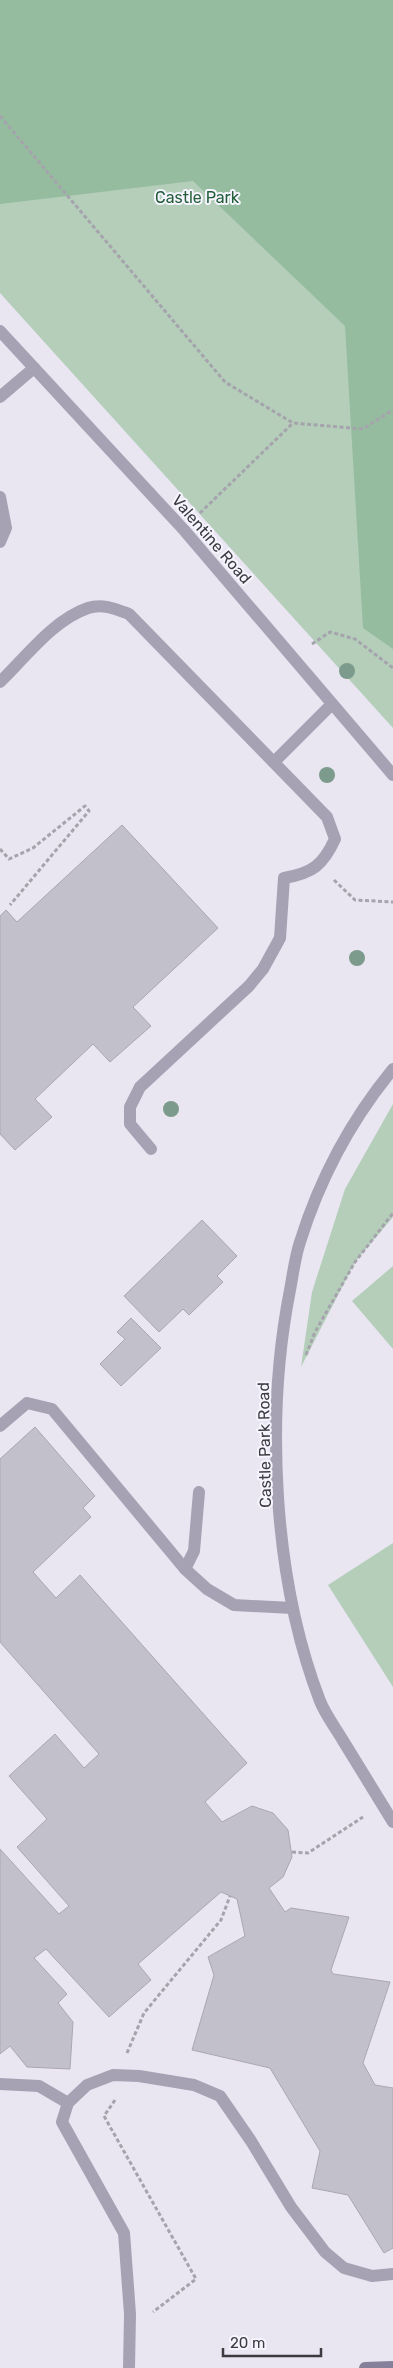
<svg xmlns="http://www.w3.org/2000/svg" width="393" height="2368" font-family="Rubik,sans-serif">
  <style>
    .green { fill: #b4ceba }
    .forest { fill: #95bc9f }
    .building { fill: #c2c0cb; stroke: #aaa7b2 }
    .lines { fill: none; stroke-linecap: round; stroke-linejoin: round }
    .path { stroke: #a5a3ac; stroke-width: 3; stroke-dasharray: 4 2.5; stroke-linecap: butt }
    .lane { stroke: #a6a2b4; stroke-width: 12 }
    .street { stroke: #a6a2b4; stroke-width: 12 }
    .secondary { stroke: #87809a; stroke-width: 12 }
    .tree { fill: #7c9b8c }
    .labels { text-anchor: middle; stroke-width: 4; stroke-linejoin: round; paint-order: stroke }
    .park-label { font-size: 16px; fill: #225e38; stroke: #f6f4fe }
    .street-label { font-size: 16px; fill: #3c3b40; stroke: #f6f4fe }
  </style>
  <rect width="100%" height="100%" fill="#e9e6f2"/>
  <g class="green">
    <polygon points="0,0 393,0 393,728 0,293"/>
    <polygon points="393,1104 393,1217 355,1262 301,1367 312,1292 345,1189"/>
    <polygon points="393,1266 393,1349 352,1301"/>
    <polygon points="393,1543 393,1687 328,1585"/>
  </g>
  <polygon class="forest" points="0,0 393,0 393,649 363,628 345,326 193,181 0,204"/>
  <g class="building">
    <polygon points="122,825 218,928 133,1007 151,1026 110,1062 93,1044 35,1099 52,1117 15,1150 0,1134 0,916 6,910 17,922"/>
    <polygon points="202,1220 237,1256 217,1276 223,1282 189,1315 183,1309 159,1332 124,1296"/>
    <polygon points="131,1318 161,1348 121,1386 100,1364 125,1339 117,1332"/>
    <polygon points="35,1427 95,1496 83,1508 91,1517 33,1572 56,1598 80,1575 247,1763 205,1802 222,1822 252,1806 273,1813 288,1830 292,1857 283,1877 269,1888 285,1912 291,1908 349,1917 331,1970 333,1974 390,1982 363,2063 375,2085 393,2088 393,2248 384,2253 348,2195 312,2188 320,2151 270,2068 192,2050 214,1975 208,1957 245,1936 237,1899 221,1892 138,1964 151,1980 109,2017 46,1949 34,1958 67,1994 58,2003 73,2022 70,2069 27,2067 10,2046 0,2054 0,1849 59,1914 69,1906 17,1847 47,1819 9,1776 55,1734 84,1768 99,1754 0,1642 0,1459"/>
  </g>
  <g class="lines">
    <g class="path">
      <polyline points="0,116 225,382 293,423 363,429 393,410"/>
      <polyline points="200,513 293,423"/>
      <polyline points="312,644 330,632 355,639 393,668"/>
      <polyline points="0,849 9,859 33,848 85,806 89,811 10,905"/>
      <polyline points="334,880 355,900 393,902"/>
      <polyline points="306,1355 315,1332 355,1262 393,1213"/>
      <polyline points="292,1852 308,1853 363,1817"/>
      <polyline points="127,2053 144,2013 221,1920 230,1896"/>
      <polyline points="115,2100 104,2116 196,2279 153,2312"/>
    </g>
    <g class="lane">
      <polyline points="0,397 34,368"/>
      <polyline points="0,497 6,528 0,542"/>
      <path d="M0 682C26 657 53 620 88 608 102 603 116 609 129 614L327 817 335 839C323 865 313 873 284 878L280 938 263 969 249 986 140 1087 130 1107V1124L151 1149"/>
      <polyline points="274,762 332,704"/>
      <polyline points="0,1426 27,1403 52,1409 185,1569 207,1589 234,1605 292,1608"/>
      <polyline points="185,1569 194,1551 199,1492"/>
      <polyline points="0,2084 39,2086 68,2103"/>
      <polyline points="129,2368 130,2314 124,2233 62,2122 68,2103 87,2085 113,2075 139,2076 194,2085 220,2096 251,2141 291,2207 325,2252 344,2268 372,2276 393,2274"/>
    </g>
    <g class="street">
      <polyline points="0,331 184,530 393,775"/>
      <path d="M393 1069C351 1120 320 1178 300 1242 295 1257 293 1274 290 1290 265 1417 273 1579 320 1701 325 1714 335 1727 342 1739 359 1767 376 1794 393 1822"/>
    </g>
    <polyline class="secondary" points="365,2368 393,2367"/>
  </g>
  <g class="tree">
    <circle cx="347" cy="671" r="8"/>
    <circle cx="327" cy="775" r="8"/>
    <circle cx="357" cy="958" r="8"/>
    <circle cx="171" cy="1109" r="8"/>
  </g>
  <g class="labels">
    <g class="park-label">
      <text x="197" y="203">Castle Park</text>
    </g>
    <g class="street-label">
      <text transform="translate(212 539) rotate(49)" y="6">Valentine Road</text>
      <text transform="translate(264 1445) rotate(-91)" y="6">Castle Park Road</text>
    </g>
  </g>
  <path d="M223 2348v8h98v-8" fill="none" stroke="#3c3b40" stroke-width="2.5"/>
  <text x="230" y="2348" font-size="15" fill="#3c3b40" stroke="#f6f4fe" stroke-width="4" paint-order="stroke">20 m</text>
</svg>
